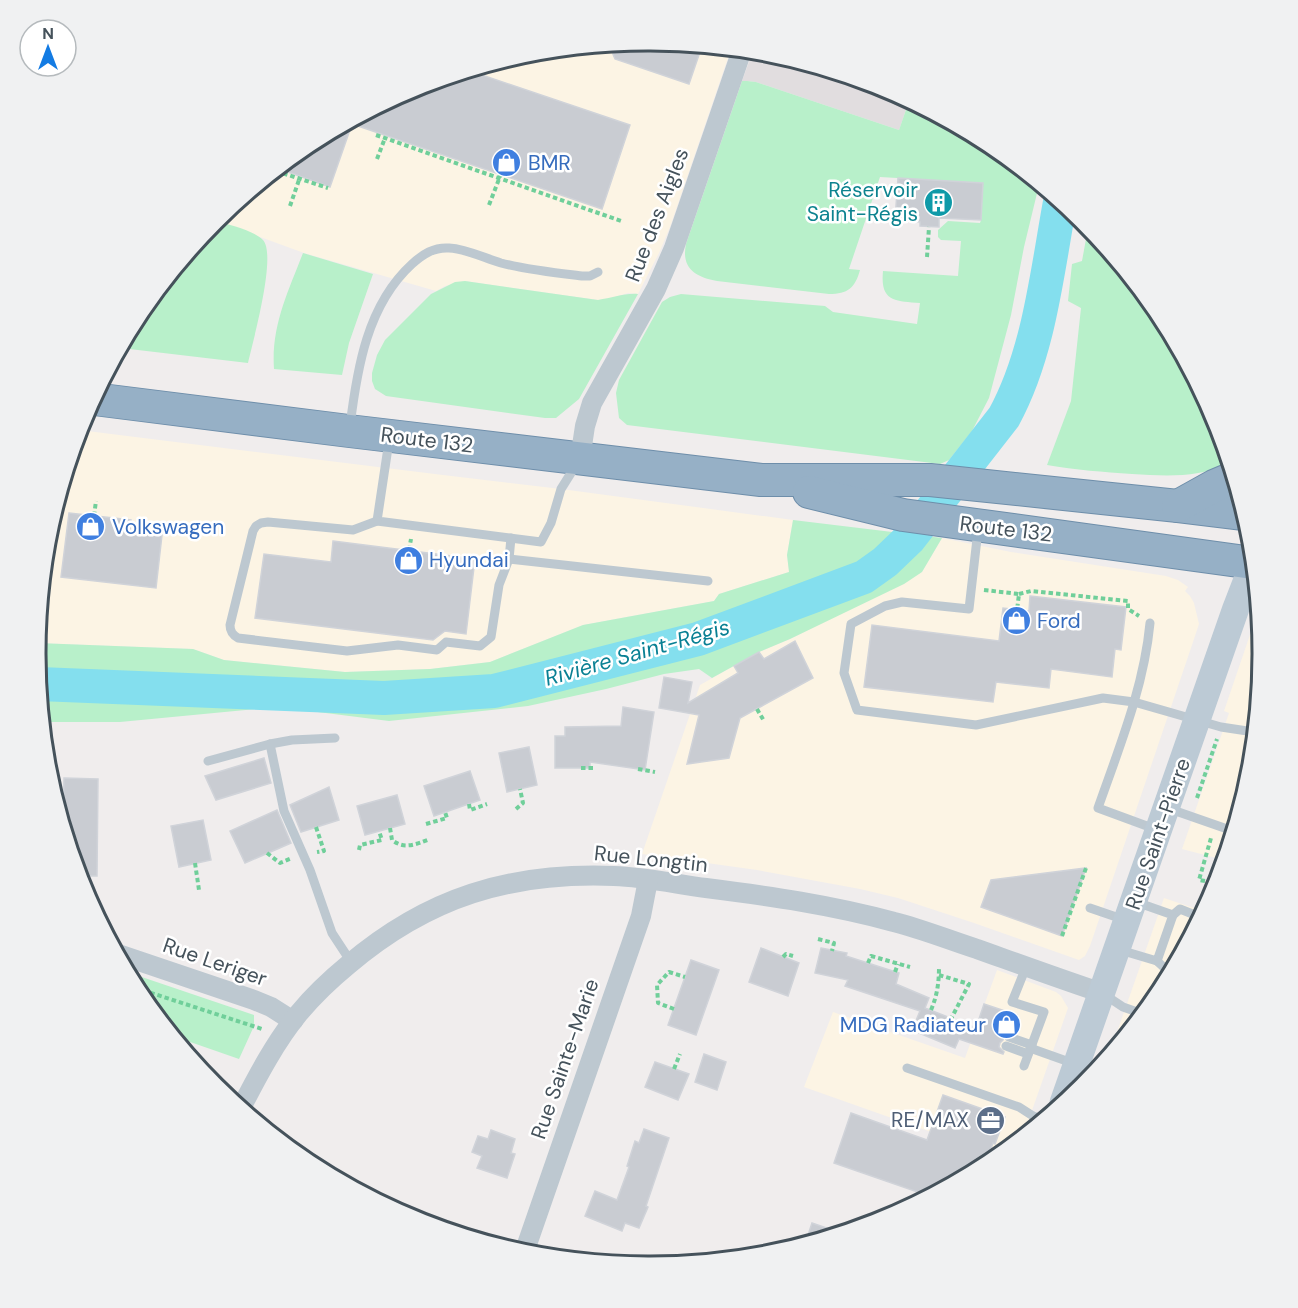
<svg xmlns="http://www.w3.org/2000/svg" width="1298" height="1308" font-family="'DM Sans',sans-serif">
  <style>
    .commercial { fill: #fcf4e4 }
    .education { fill: #e1dddf }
    .green { fill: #b8f0ca }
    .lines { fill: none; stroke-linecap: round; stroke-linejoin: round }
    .river { stroke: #84dfee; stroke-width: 34 }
    .building { fill: #c9ccd2; stroke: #d0d3d9; stroke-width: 1.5 }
    .trunk-casing { stroke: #6e8eaa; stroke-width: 34 }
    .path { stroke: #70cf9a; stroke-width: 4; stroke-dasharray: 4.5 3; stroke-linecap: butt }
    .service { stroke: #bdc8d0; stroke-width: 9 }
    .minor { stroke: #bdc8d0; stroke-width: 20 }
    .secondary { stroke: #bccad5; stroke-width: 27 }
    .trunk { stroke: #96b0c6; stroke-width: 32 }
    .labels { text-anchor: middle; stroke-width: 5; stroke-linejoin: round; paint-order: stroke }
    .shop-label { font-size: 21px; fill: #366cbe; stroke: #fff; text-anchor: start }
    .culture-label { font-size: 21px; fill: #0d838f; stroke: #fff; text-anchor: end }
    .street-label { font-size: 21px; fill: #45525b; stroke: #fff }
    .service-label { font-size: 21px; fill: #4e5e75; stroke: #fff; text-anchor: end }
    .water-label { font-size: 22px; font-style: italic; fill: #098094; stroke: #fff }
    .rim { fill: none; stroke: #45525b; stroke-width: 3 }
  </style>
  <rect width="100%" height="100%" fill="#f0eded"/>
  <g class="commercial">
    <polygon points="649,41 731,49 670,227 659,253 638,294 628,293 611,298 598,300 465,281 445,286 436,291 304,253 216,221 309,144 415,88 530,53"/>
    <polygon points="79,430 443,475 561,489 793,520 787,555 789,572 719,594 714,601 583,625 490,662 430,669 345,672 224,660 193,649 37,643 48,534"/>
    <polygon points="942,538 1011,552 1166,576 1178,580 1188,587 1185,591 1190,596 1194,603 1199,624 1193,642 1090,946 1085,956 1079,960 974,923 898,898 860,889 757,870 642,854 700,685 759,652 790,639 922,572"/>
    <polygon points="1258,615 1262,654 1250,774 1224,860 1182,849 1229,713 1224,711 1255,620"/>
    <polygon points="1164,898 1203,911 1158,995 1109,1055"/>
    <polygon points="997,970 1056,992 1061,996 1068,1008 1023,1136 999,1156 804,1087 833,1012 965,1058"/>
  </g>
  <polygon class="education" points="753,51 769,53 884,88 909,101 899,130 756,82 747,81 742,81"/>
  <g class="green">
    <path d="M742 81H747L756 82 899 130 909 101 990 145 1039 185 1024 247 1011 315 989 398 972 431 949 460 940 464 924 462 627 425 619 418 616 393 619 380 662 302 670 297 681 294 825 306 833 312 917 324 920 303C895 301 880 302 883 271L958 276 961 241 941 240 938 237V230L948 221 980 223 981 220 983 183 880 177 849 269 860 270C855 288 848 294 829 294L717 281C695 277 681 268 686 244Z"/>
    <path d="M216 221C229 225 253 230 263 240 277 255 253 341 248 363L121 348 140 313Z"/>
    <path d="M1088 228 1159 314 1215 420 1229 464C1197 478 1166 476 1132 474 1103 472 1076 470 1047 465L1071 401 1081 308 1068 301 1072 264 1082 261Z"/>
    <path d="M303 253 373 274 349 343 342 375 274 369C271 326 288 292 303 253Z"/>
    <path d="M465 281 598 300C612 298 624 293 638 294L579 399 556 418H545L386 396 375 389 372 381V373L377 355 385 340 431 294 455 282Z"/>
    <polygon points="793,520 942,538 922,572 904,584 790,639 759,652 712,678 699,669 664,674 606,689 528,706 389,721 278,707 120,722 43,722 36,654 37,643 193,649 224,660 345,672 430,669 490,662 583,625 714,601 719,594 789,572 787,555"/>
    <polygon points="127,972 254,1015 254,1026 239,1059 173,1036 139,994"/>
  </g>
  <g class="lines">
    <path class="river" d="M39 684 384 698 494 691 698 639 864 577 885 562 909 539 1004 417C1039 353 1047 273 1060 202"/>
  </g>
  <g class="building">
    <polygon points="649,41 702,46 689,84 615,59 609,45"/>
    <polygon points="470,71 630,125 602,209 352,124 330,187 288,172 293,157 309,144 415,88"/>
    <polygon points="898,178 983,183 981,220 939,218 939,227 920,226 920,222 895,220"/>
    <polygon points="69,513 131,520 130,531 162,535 156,588 61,577"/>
    <polygon points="333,541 475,559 466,634 445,631 433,640 255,618 264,554 331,562"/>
    <polygon points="1030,596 1126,607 1121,650 1115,649 1112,677 1051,669 1049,688 996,682 993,702 864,687 872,625 999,641 1003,608 1029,611"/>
    <polygon points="795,641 813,678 740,718 729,758 687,764 699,715 659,708 664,677 692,682 688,703 738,673 734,666 759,652 764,659"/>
    <polygon points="623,707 654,712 645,770 590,762 590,768 555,768 555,736 565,736 565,727 621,726"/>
    <polygon points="529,747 537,785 507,792 499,753"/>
    <polygon points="264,758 271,783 216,800 205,776"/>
    <polygon points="470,771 480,800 434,816 424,786"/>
    <polygon points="64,778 98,779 97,876 79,876 63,823"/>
    <polygon points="329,787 339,820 301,832 290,805"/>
    <polygon points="397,795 405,824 365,835 357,806"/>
    <polygon points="277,810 291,843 245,863 230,831"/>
    <polygon points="203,820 211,860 179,867 171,826"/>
    <polygon points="1086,868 1062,936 981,907 991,880"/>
    <polygon points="761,948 799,963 788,996 749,982"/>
    <polygon points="821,948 847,953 846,956 899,973 896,984 929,998 925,1008 976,1028 984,1004 1017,1015 1011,1031 1007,1031 1003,1034 1003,1040 1000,1043 999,1047 1004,1052 1003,1054 959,1039 955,1048 912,1030 920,1011 845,986 848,980 815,973"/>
    <polygon points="691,960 719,970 696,1035 668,1025"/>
    <polygon points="704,1054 726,1062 717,1090 695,1082"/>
    <polygon points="655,1062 689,1074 678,1100 645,1087"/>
    <polygon points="943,1095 1005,1117 995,1144 993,1143 985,1166 929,1196 834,1163 851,1113 927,1140"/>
    <polygon points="644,1129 669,1138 646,1206 648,1207 639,1228 625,1223 622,1231 585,1216 595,1191 617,1200 629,1167 627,1166 635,1141 639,1143"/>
    <polygon points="491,1130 515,1139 511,1153 515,1154 507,1178 477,1168 482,1156 472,1152 478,1136 488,1139"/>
    <polygon points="812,1223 841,1233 805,1244"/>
  </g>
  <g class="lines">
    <defs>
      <g id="trunk">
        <polyline points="94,399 349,431 761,480 930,480 1178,506 1244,514"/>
        <polyline points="809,492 903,515 1253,563"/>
        <polyline points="1178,506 1214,486 1233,478"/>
      </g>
    </defs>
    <use href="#trunk" class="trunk-casing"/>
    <g class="path">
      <polyline points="824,70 850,77"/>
      <polyline points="849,78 875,88"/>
      <polyline points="376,135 621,221"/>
      <polyline points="377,159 385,138"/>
      <polyline points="276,171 328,188"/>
      <polyline points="489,205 501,174"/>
      <polyline points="290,206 300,177"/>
      <polyline points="927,257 929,227"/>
      <polyline points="94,516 96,501"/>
      <polyline points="409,550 411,539"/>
      <polyline points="984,590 1019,594 1017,610"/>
      <polyline points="1019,594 1031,591 1128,601 1128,609 1139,616"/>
      <polyline points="757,709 764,721"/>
      <polyline points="581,768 596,768"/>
      <polyline points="638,769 655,772"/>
      <polyline points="1197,798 1217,739"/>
      <polyline points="57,804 63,804"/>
      <polyline points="469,804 470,810 487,804"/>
      <polyline points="516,809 523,803 520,789"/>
      <polyline points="426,824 447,818 445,812"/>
      <polyline points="316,827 324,851 317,852"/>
      <path d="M390 828 392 840C405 850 416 844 430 839"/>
      <polyline points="359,850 360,845 382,840 379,831"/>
      <polyline points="267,853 280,863 292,858"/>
      <polyline points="195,863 199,890"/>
      <polyline points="1205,881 1199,880 1211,838"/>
      <polyline points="1062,936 1086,868"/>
      <polyline points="818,939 834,943 832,951"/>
      <polyline points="783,957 786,954 793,956"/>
      <polyline points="868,963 871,956 910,967"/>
      <polyline points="895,972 898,964"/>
      <polyline points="939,975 969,984 951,1019"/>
      <polyline points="136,988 262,1029"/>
      <polyline points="674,1009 658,1003 657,985 669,972 685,977"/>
      <path d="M931 1010C937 996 939 983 939 967"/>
      <polyline points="674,1069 680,1054"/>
    </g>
    <g class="service">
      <path d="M350 426C357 369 367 305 412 264 423 254 434 247 449 248 467 249 484 258 501 263 527 270 556 273 582 276H590L598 272"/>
      <polyline points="389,441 377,521 541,542 551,523 561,489 576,465"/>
      <path d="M377 521 353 530 268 522 261 523 256 526 253 531 230 625C230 632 233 635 238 638L347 651 398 645 437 650 446 642 480 646 491 637 499 585 509 559 511 538"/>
      <polyline points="978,530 969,609 902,602 885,606 851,624 844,673 857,710 976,725 1103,698 1134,702 1221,727 1254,732"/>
      <polyline points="509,559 708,581"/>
      <path d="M1150 623C1144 687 1119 748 1098 808L1155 829"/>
      <polyline points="270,744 284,811 310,870 332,933 351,962"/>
      <polyline points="208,761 270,744 292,740 335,738"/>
      <polyline points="1167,808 1233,831"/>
      <polyline points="1090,908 1125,920"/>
      <polyline points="1173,915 1180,909 1200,917"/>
      <polyline points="1120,950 1157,961 1173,915 1136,902"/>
      <polyline points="1157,961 1170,973"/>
      <polyline points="1105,995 1123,1007 1143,1014"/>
      <polyline points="1009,1037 1032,1045"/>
      <polyline points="1006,1046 1028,1054"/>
      <polyline points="1030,1048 1075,1064"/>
      <polyline points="1024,1066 1044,1012 1012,1002 1026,967"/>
      <polyline points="907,1068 1019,1107 1033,1116 1043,1120"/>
    </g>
    <g class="minor">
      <polyline points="580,459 585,426 592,403 656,289 674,248 742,50"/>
      <polyline points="118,954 254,1000 271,1007 293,1021"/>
      <path d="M241 1108C258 1075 276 1041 299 1013 314 995 331 979 348 965 428 897 510 872 614 876 645 877 676 884 706 888 769 896 832 905 894 922 922 929 949 940 977 949 1019 964 1060 979 1102 993"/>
      <polyline points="524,1253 641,916 648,880"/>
    </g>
    <polyline class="secondary" points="1063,1103 1236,608 1253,564"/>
    <use href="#trunk" class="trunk"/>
  </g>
  <defs>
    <symbol id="shop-disc" viewBox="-11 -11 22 22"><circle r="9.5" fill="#3f7fe0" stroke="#fff"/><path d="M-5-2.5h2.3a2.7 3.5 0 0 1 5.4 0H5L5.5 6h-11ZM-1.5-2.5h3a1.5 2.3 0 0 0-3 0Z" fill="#fff"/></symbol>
    <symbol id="building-disc" viewBox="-11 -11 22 22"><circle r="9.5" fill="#0f9aa8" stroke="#fff"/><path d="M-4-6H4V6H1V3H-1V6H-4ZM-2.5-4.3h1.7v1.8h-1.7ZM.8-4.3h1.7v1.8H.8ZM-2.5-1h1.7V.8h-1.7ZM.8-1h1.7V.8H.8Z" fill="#fff"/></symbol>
    <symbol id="office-disc" viewBox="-11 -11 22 22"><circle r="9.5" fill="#5c6f8a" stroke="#fff"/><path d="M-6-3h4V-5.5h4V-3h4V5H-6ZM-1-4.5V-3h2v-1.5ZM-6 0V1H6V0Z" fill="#fff"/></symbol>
  </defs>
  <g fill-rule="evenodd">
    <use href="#shop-disc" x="490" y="146" width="33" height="33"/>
    <use href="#building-disc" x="922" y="186" width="33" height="33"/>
    <use href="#shop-disc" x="74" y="510" width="33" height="33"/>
    <use href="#shop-disc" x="392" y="544" width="33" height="33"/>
    <use href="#shop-disc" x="1000" y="604" width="33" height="33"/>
    <use href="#shop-disc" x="990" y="1008" width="33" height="33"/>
    <use href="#office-disc" x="974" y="1104" width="33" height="33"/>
  </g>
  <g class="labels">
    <g class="shop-label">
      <text x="528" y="170">BMR</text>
      <text x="112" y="534">Volkswagen</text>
      <text x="429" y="567">Hyundai</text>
      <text x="1037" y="628">Ford</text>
      <text x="986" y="1032" text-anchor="end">MDG Radiateur</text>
    </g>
    <g class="culture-label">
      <text x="918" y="197">Réservoir<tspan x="918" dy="24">Saint-Régis</tspan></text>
    </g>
    <g class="street-label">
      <text transform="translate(657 215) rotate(-69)" y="7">Rue des Aigles</text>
      <text transform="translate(427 440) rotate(7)" y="7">Route 132</text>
      <text transform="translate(1006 529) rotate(7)" y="7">Route 132</text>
      <text transform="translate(1158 834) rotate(-71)" y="7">Rue Saint-Pierre</text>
      <text transform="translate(651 859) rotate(6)" y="7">Rue Longtin</text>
      <text transform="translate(215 962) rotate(19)" y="7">Rue Leriger</text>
      <text transform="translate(565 1059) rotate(-71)" y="7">Rue Sainte-Marie</text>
    </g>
    <g class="service-label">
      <text x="969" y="1127">RE/MAX</text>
    </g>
    <g class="water-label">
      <text transform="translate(637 652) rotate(-16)" y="8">Rivière Saint-Régis</text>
    </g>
  </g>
  <path d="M0 0H1298V1308H0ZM648 51H650A602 602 0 0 1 1252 653V654A602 602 0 0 1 650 1256H648A602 602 0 0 1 46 654V653A602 602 0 0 1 648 51Z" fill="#f0f1f2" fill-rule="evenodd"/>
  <path class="rim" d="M648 51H650A602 602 0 0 1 1252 653V654A602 602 0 0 1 650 1256H648A602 602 0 0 1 46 654V653A602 602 0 0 1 648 51Z"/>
  <g transform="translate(48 48)"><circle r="28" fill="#ffffff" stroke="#b5babd" stroke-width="1.5"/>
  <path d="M0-4.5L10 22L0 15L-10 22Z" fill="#137be3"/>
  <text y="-9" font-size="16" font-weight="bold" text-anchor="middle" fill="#45525b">N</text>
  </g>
</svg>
